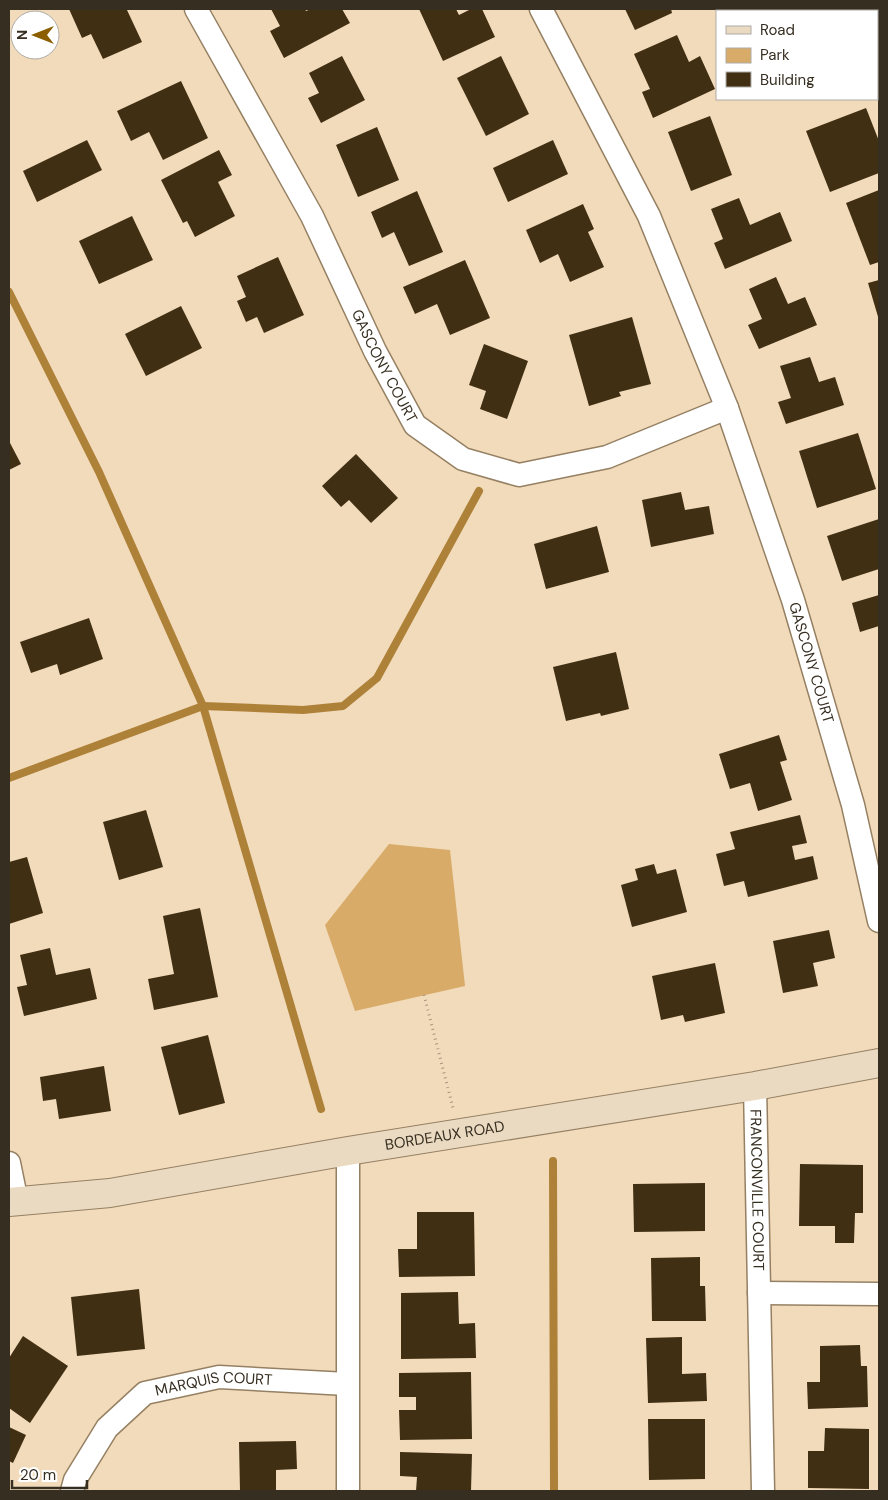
<svg xmlns="http://www.w3.org/2000/svg" width="888" height="1500" font-family="'DM Sans',sans-serif">
  <style>
    .green { fill: #d8ab69 }
    .lines { fill: none; stroke-linecap: round; stroke-linejoin: round }
    .stream { stroke: #ae8139; stroke-width: 8 }
    .building { fill: #412f14 }
    .street-casing { stroke: #958063; stroke-width: 25 }
    .secondary-casing { stroke: #958063; stroke-width: 30 }
    .path { stroke: #a6957d; stroke-width: 3; stroke-dasharray: 1 4; stroke-linecap: butt }
    .street { stroke: #fff; stroke-width: 22 }
    .secondary { stroke: #eadac2; stroke-width: 28 }
    .labels { text-anchor: middle; stroke-width: 5; stroke-linejoin: round; paint-order: stroke }
    .street-label { font-size: 15px; fill: #362e21; stroke: #fff }
  </style>
  <rect width="100%" height="100%" fill="#f2dbbb"/>
  <polygon class="green" points="389,844 450,850 465,986 355,1011 325,925"/>
  <g class="lines">
    <g class="stream">
      <polyline points="9,292 99,472 203,706 321,1109"/>
      <polyline points="9,778 203,706 303,710 343,706 377,678 479,491"/>
      <polyline points="553,1161 554,1491"/>
    </g>
  </g>
  <g class="building">
    <polygon points="69,9 130,9 127,10 142,42 103,59 91,34 82,38"/>
    <polygon points="271,9 305,9 306,11 311,9 342,9 350,23 284,58 270,31 280,26"/>
    <polygon points="419,9 456,9 459,15 471,9 482,9 495,37 443,61"/>
    <polygon points="625,9 671,9 672,13 635,30"/>
    <polygon points="756,9 817,9 818,11 757,11"/>
    <polygon points="677,35 689,62 700,56 715,89 653,118 642,92 650,89 634,54"/>
    <polygon points="342,56 365,100 321,123 308,98 319,93 309,73"/>
    <polygon points="501,56 529,114 486,136 457,78"/>
    <polygon points="181,81 208,138 163,160 149,132 131,141 117,111"/>
    <polygon points="866,108 879,141 879,173 830,192 806,131"/>
    <polygon points="710,116 732,175 691,191 668,132"/>
    <polygon points="377,127 399,180 358,197 336,145"/>
    <polygon points="87,140 102,170 37,202 23,171"/>
    <polygon points="553,140 568,174 508,202 493,168"/>
    <polygon points="219,150 232,175 218,182 235,216 195,237 187,221 183,223 161,180"/>
    <polygon points="879,190 879,262 870,265 846,203"/>
    <polygon points="417,191 443,252 409,266 394,232 382,238 371,212"/>
    <polygon points="739,198 750,225 780,212 792,241 725,269 714,243 723,239 711,209"/>
    <polygon points="583,204 594,229 588,232 604,267 570,282 558,254 540,263 526,230"/>
    <polygon points="132,216 153,260 99,284 79,241"/>
    <polygon points="278,257 304,315 264,333 257,317 246,322 237,301 246,297 237,276"/>
    <polygon points="465,260 490,318 450,335 437,304 415,314 403,287"/>
    <polygon points="776,277 788,304 805,297 817,325 759,349 748,325 762,319 749,289"/>
    <polygon points="879,280 879,320 868,283"/>
    <polygon points="181,306 202,348 146,376 125,334"/>
    <polygon points="632,317 651,384 619,392 621,396 589,406 569,335"/>
    <polygon points="484,344 528,361 507,419 480,409 486,391 469,385"/>
    <polygon points="810,357 819,382 835,377 844,405 786,424 778,402 791,398 780,366"/>
    <polygon points="858,433 876,489 817,508 799,451"/>
    <polygon points="9,441 21,464 9,470"/>
    <polygon points="356,454 398,498 371,523 349,500 341,507 322,486"/>
    <polygon points="681,492 685,510 709,506 714,534 651,547 642,500"/>
    <polygon points="879,519 879,569 842,581 827,536"/>
    <polygon points="597,526 609,572 546,589 534,544"/>
    <polygon points="879,595 879,626 860,632 852,603"/>
    <polygon points="89,618 103,659 60,675 57,664 31,673 20,642"/>
    <polygon points="616,652 629,709 601,716 600,713 566,721 553,667"/>
    <polygon points="779,735 787,760 780,762 792,800 758,811 750,783 730,789 719,754"/>
    <polygon points="146,810 163,867 119,880 103,822"/>
    <polygon points="800,815 807,843 792,846 795,860 813,856 818,879 748,897 744,881 724,886 716,854 735,849 730,832"/>
    <polygon points="27,857 43,913 9,924 9,862"/>
    <polygon points="654,864 657,874 676,869 687,912 632,927 621,885 638,880 635,869"/>
    <polygon points="200,908 218,997 154,1010 148,979 174,974 163,916"/>
    <polygon points="829,930 835,958 813,963 818,986 783,993 773,941"/>
    <polygon points="50,948 56,975 90,968 97,999 24,1016 17,987 27,985 20,955"/>
    <polygon points="715,963 725,1013 685,1022 683,1015 661,1020 652,976"/>
    <polygon points="208,1035 225,1103 179,1115 161,1047"/>
    <polygon points="104,1066 111,1111 59,1119 56,1099 43,1101 40,1077"/>
    <polygon points="800,1164 863,1165 863,1213 855,1213 854,1243 835,1243 835,1226 799,1226"/>
    <polygon points="705,1183 705,1231 634,1232 633,1184"/>
    <polygon points="417,1212 474,1212 475,1276 399,1277 398,1249 417,1249"/>
    <polygon points="700,1257 700,1286 705,1286 706,1321 652,1321 651,1258"/>
    <polygon points="139,1289 145,1349 77,1356 71,1297"/>
    <polygon points="458,1292 459,1324 475,1323 476,1358 401,1359 401,1293"/>
    <polygon points="23,1336 68,1366 30,1423 9,1408 9,1358"/>
    <polygon points="682,1337 682,1374 706,1373 707,1401 648,1403 646,1338"/>
    <polygon points="860,1345 861,1366 867,1366 868,1407 808,1409 807,1382 820,1382 820,1346"/>
    <polygon points="471,1372 472,1439 400,1440 399,1410 416,1410 416,1397 399,1397 399,1373"/>
    <polygon points="648,1419 705,1419 705,1479 649,1480"/>
    <polygon points="9,1427 26,1435 13,1463 9,1461"/>
    <polygon points="825,1428 869,1429 869,1489 808,1488 808,1451 824,1451"/>
    <polygon points="296,1441 297,1469 276,1470 276,1491 240,1491 239,1442"/>
    <polygon points="400,1452 472,1454 471,1491 416,1491 417,1477 400,1476"/>
  </g>
  <g class="lines">
    <defs>
      <g id="street">
        <path id="s1" d="M196 9 312 216 375 351 415 425 463 459 519 475 607 457 727 408"/>
        <path id="s2" d="M541 9 649 216 727 408 793 600 853 805 879 921"/>
        <path id="s3" d="M755 1086 763 1491"/>
        <polyline points="348,1151 348,1491"/>
        <polyline points="9,1163 17,1202"/>
        <polyline points="759,1293 879,1294"/>
        <path id="s4" d="M72 1491 75 1480 107 1428 145 1393 219 1377 347 1384"/>
      </g>
      <g id="secondary">
        <path id="s5" d="M9 1202 110 1193 348 1151 755 1086 879 1063"/>
      </g>
    </defs>
    <use href="#street" class="street-casing"/>
    <use href="#secondary" class="secondary-casing"/>
    <polyline class="path" points="424,995 453,1108"/>
    <use href="#street" class="street"/>
    <use href="#secondary" class="secondary"/>
  </g>
  <g class="labels">
    <g class="street-label">
      <text dy="5" stroke="none"><textPath href="#s1" startOffset="404">GASCONY COURT</textPath></text>
      <text dy="5" stroke="none"><textPath href="#s2" startOffset="709">GASCONY COURT</textPath></text>
      <text dy="5" stroke="none"><textPath href="#s5" startOffset="441">BORDEAUX ROAD</textPath></text>
      <text dy="5" stroke="none"><textPath href="#s3" startOffset="104">FRANCONVILLE COURT</textPath></text>
      <text dy="5" stroke="none"><textPath href="#s4" startOffset="194">MARQUIS COURT</textPath></text>
    </g>
  </g>
  <rect width="888" height="1500" fill="none" stroke="#362e21" stroke-width="20"/>
  <rect x="716" y="10" width="162" height="90" fill="#ffffff" stroke="#afaba6"/>
  <rect x="726" y="26" width="25" height="8" fill="#eadac2" stroke="#afaba6"/>
  <text x="760" y="35" font-size="15" fill="#362e21">Road</text>
  <rect x="726" y="48" width="25" height="15" fill="#d8ab69" stroke="#afaba6"/>
  <text x="760" y="60" font-size="15" fill="#362e21">Park</text>
  <rect x="726" y="72" width="25" height="15" fill="#412f14" stroke="#afaba6"/>
  <text x="760" y="85" font-size="15" fill="#362e21">Building</text>
  <g transform="translate(35 35) rotate(270)"><circle r="24" fill="#ffffff" stroke="#afaba6"/>
  <path d="M0-4L9 19L0 12L-9 19Z" fill="#8b5e01"/>
  <text y="-8" font-size="14" font-weight="bold" text-anchor="middle" fill="#362e21">N</text>
  </g>
  <path d="M12 1480v8h75v-8" fill="none" stroke="#362e21" stroke-width="2.5"/>
  <text x="20" y="1480" font-size="15" fill="#362e21" stroke="#ffffff" stroke-width="4" paint-order="stroke">20 m</text>
</svg>
